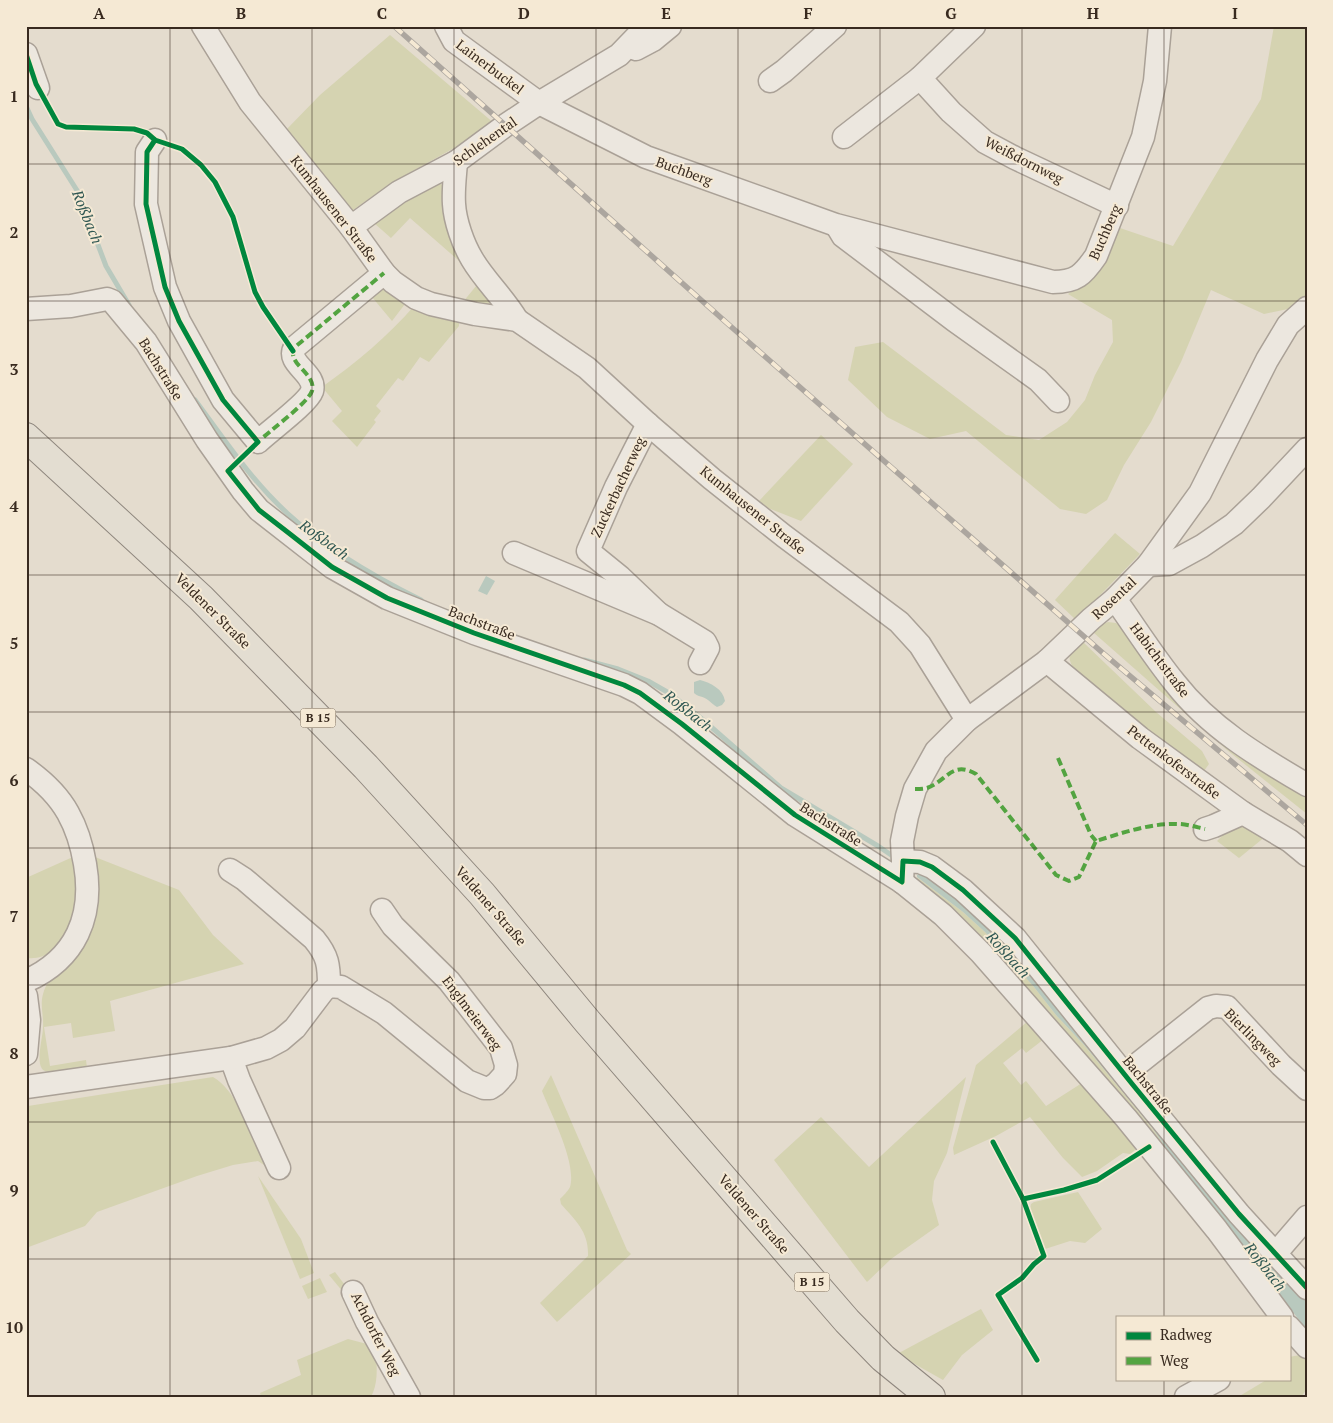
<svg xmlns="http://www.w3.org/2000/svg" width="1333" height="1423" font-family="'PT Serif',serif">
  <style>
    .green { fill: #d5d3b1 }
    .water { fill: #b9c9be }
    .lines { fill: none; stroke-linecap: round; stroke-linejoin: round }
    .stream { stroke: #b9c9be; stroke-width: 5 }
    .minor-casing { stroke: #aaa197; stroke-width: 25 }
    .major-casing { stroke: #8f877e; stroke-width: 30 }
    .minor { stroke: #ece7df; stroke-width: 22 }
    .major { stroke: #e3ddd1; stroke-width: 28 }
    .rail-casing { stroke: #aca69f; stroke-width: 5.5 }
    .rail { stroke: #f5e9d4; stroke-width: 4; stroke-dasharray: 11; stroke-linecap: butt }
    .quiet { stroke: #53a441; stroke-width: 4; stroke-dasharray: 8 4; stroke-linecap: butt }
    .cycleway-casing { stroke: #f5e9d4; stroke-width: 8 }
    .cycleway { stroke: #00873e; stroke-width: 5 }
    .grid { fill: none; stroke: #382a1f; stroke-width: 1; stroke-opacity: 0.55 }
    .labels { text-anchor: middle; stroke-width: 4; stroke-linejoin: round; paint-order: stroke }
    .shield { fill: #f5e9d4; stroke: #716355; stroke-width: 1 }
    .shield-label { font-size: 12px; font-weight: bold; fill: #382a1f }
    .street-label { font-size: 14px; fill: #382a1f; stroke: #f5e9d4 }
    .water-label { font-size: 15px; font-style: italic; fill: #2f5752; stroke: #f5e9d4 }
    .neatline { fill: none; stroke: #382a1f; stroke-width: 2 }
    .grid-label { font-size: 16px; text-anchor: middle; font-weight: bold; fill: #382a1f }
  </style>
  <rect width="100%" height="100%" fill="#e4dcce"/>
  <g class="green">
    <path d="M1274 26H1307V305L1264 314 1211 290 1181 362 1151 422 1124 465 1107 500 1086 514 1060 509 966 431 930 439 887 417 848 380 855 347 883 342 1006 435 1039 440 1067 422 1085 400 1095 375 1113 342 1112 320 1068 294C1095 275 1105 257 1120 228L1173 246 1261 99Z"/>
    <polygon points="390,35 495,124 460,151 456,147 393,182 350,212 286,130 320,95"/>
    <polygon points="437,181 449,190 496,296 488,306 463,302 481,280 410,218 391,238 374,223 384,212"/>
    <polygon points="382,287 394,297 397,294 408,300 392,321 372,297"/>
    <path d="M415 305 459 321V326L429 362 420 357 403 381 398 378 376 406 381 411 374 420 376 422 357 447 332 421 342 411 322 387C356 363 388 336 415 305Z"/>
    <polygon points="821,435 853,464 801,521 768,508 759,501"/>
    <polygon points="1115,533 1140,554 1076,620 1055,600"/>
    <polygon points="1108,622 1116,623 1121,627 1280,781 1307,797 1307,814 1227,750 1094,633 1101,625"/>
    <path d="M1083 642 1156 712 1202 751 1209 764 1204 771 1197 772 1077 672C1065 658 1068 652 1083 642Z"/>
    <polygon points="1237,821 1266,836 1239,858 1217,841"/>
    <path d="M75 856C77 877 79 901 73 922 72 927 68 931 65 936 56 949 45 960 27 958L26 878Z"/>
    <path d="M95 857 179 890 213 935 244 964 110 1001 115 1031 73 1038 71 1023 44 1027 50 1066 86 1060 87 1068C77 1069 54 1075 45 1071 34 1067 43 1037 43 1028 44 1012 38 1003 46 986 49 981 55 976 59 972 70 959 87 943 93 926 98 913 95 873 95 857Z"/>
    <polygon points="917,877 963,912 985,932 1034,987 1056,1015 1085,1046 1159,1137 1181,1168 917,880"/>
    <polygon points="1028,1021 1044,1039 1026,1053 1022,1048 1003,1063 1021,1085 1026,1081 1046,1106 1082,1083 1134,1144 1135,1150 1130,1154 1123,1153 1097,1171 1082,1177 1063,1158 1030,1117 996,1136 954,1155 953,1148 976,1065"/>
    <path d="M551 1075 627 1250 631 1254 557 1322 540 1303 588 1256C589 1232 576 1221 561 1204L560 1199C563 1196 568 1191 570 1187 577 1163 551 1114 542 1091Z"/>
    <path d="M213 1077C237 1091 242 1121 256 1143 263 1154 272 1165 279 1175L258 1161 233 1165 197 1176 97 1212 85 1226 26 1248V1109L28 1106Z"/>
    <polygon points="966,1077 947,1153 934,1181 932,1200 939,1225 891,1259 867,1282 774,1160 821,1117 869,1167"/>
    <polygon points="258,1176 301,1239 314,1273 300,1279"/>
    <polygon points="1078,1192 1102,1229 1085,1243 1070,1241 1045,1249 1030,1209 1031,1204 1034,1202"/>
    <polygon points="335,1272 351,1293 348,1298 329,1275"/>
    <polygon points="320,1278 327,1292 308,1299 302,1286"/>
    <polygon points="981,1309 993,1330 962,1355 943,1380 897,1354"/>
    <path d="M348 1339 367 1344 376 1354C377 1370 378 1383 371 1397H261L260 1393 301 1375 297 1360Z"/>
    <polygon points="1300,1355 1307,1360 1307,1389 1301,1397 1238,1397 1268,1379 1289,1379 1289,1357"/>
  </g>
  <g class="water">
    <polygon points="486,576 495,581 487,595 478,591"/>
    <path d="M700 680C711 683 723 689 725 701L722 705 717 707C713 705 711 702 708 700 703 696 698 697 694 693V682Z"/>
    <path d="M921 873C957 894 986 924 1015 954L1196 1166 1307 1303V1330L1184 1174 1153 1129 1085 1046 1056 1015 1034 987 985 932 963 912 917 877V875Z"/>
  </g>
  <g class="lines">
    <g class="stream">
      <polyline points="26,106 32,119 78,192 106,266 129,305"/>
      <path d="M195 400C224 439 251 480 287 513 325 548 375 577 421 600"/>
      <polyline points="584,660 618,669 648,681 669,693 702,719 781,788 878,846 897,859"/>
    </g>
    <defs>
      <g id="minor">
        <polyline points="203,26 250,102 351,227 384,273 393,282 416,298 431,304 475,314 517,320 587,368 648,424 712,479 784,536 899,622 920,645 967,720"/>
        <path d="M446 26 454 41 539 103 646 157 836 225 1053 282C1076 282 1083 275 1096 256L1143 137 1155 81 1160 26"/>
        <polyline points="636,49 653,40 670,26"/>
        <polyline points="26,54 38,88"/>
        <polyline points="920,78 951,112 985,142 1015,158 1117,206"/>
        <polyline points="770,81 784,71 835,26"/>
        <polyline points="844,137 920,78 974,26"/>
        <path d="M155 140 147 152 146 204 165 287 179 321 223 400 258 442C268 432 308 403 312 391 317 373 285 364 295 347L384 273"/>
        <path d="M456 162C455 176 453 190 454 204 455 221 463 244 472 259 485 281 504 298 517 320"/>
        <polyline points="837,226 843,236 954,320 1038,380 1058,401"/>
        <polyline points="351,227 399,192 456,162 506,125 539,103 619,55 647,26"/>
        <polyline points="26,309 71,306 107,299 112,301 146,342 207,440 243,491 259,510 332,567 387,598 474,633 624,685 640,693 682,724 795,815 902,882 943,915 981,953 1126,1118 1217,1230 1282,1317"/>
        <polyline points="648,424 616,487 588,551 620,577 659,614"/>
        <polyline points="514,553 659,614 705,642 708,648 700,663"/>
        <polyline points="1148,565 1169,564 1202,546 1234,524 1261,498 1307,449"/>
        <path d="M1115 599C1135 627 1153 656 1175 683 1209 727 1259 757 1307 785"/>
        <polyline points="1047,661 1140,738 1243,813 1290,841 1307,855"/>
        <path d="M26 769C43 781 58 795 68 813 77 829 82 846 85 864 94 916 76 959 26 981"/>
        <polyline points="1205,829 1214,826 1243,813"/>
        <polyline points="903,861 920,862 932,867 963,890 1015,938 1133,1085 1239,1214 1307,1288"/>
        <path d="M230 870 244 879 314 939C328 956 329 965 329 986"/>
        <polyline points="902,882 903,861 902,841 907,816 915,789 936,751 967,720 1047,661 1091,619 1115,599 1148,565 1200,493 1267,360 1288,325 1307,308"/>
        <polyline points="26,996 29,1020 26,1054"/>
        <polyline points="231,1058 239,1080 279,1168"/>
        <polyline points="1125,1074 1208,1008 1216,1006 1227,1007 1281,1065 1307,1089"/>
        <polyline points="26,1087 231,1058 266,1048 281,1040 295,1028 323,991 329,986 341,987 384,1013 467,1081 484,1088 490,1088 496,1084 505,1074 506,1065 501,1048 449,981 393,926 382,910"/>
        <polyline points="1275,1254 1307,1217"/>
        <polyline points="353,1292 367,1322 409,1397"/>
        <polyline points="1289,1327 1307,1347"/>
        <polyline points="1186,1397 1219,1379"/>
      </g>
      <polyline id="major" points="26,437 201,598 366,767 482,894 587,1021 847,1321 883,1358 931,1397"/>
    </defs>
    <use href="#minor" class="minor-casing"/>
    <use href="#major" class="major-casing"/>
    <use href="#minor" class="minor"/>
    <use href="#major" class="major"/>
    <defs>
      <polyline id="rail" points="394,26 728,324 1104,654 1307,825"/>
    </defs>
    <use href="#rail" class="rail-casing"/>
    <use href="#rail" class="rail"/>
    <g class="quiet">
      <path d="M255 439 258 442C268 432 308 403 312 391 317 373 285 364 295 347L384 273"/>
      <polyline points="1058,758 1091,835 1096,841"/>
      <path d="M915 789C918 789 923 789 927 788 947 781 952 760 976 774L1056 875 1069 881 1079 877 1096 841C1122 833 1150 823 1178 824 1187 824 1196 827 1205 829"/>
    </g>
    <defs>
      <g id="cycleway">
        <polyline points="26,54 36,84 58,124 66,127 134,129 147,133 155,140 182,149 201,165 215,182 233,217 255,292 263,307 293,351"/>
        <polyline points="155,140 147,152 146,204 165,287 179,321 223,400 258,442 228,471 259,510 290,534 332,567 387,598 474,633 624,685 640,693 682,724 795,815 902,882 903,861 920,862 932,867 963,890 1015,938 1133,1085 1239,1214 1307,1288"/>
        <polyline points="993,1142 1023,1199 1044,1256 1034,1264 1022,1278 998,1295 1037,1360"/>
        <polyline points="1023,1199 1064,1190 1097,1180 1149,1147"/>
      </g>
    </defs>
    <use href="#cycleway" class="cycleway-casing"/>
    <use href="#cycleway" class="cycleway"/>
  </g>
  <path class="grid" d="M170 26V1397M312 26V1397M454 26V1397M596 26V1397M738 26V1397M880 26V1397M1022 26V1397M1164 26V1317M26 164H1307M26 301H1307M26 438H1307M26 575H1307M26 712H1307M26 848H1307M26 985H1307M26 1122H1307M26 1259H1307M1164 1379V1397"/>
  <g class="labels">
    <g class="shield">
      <rect x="300.5" y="708.5" width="35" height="19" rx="4"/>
      <rect x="794.5" y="1272.5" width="35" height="19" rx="4"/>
    </g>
    <g class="shield-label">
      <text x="318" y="722">B 15</text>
      <text x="812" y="1286">B 15</text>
    </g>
    <g class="street-label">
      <text transform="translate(490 67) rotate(37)" y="5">Lainerbuckel</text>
      <text transform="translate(485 141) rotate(-35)" y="5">Schlehental</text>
      <text transform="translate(1024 160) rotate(27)" y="5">Weißdornweg</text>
      <text transform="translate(684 171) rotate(20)" y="5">Buchberg</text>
      <text transform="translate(334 209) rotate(52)" y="5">Kumhausener Straße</text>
      <text transform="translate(1105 232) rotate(-66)" y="5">Buchberg</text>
      <text transform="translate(161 369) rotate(58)" y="5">Bachstraße</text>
      <text transform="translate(618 487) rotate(-65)" y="5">Zuckerbacherweg</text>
      <text transform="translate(753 510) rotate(39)" y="5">Kumhausener Straße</text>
      <text transform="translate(1114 598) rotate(-43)" y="5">Rosental</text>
      <text transform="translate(213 611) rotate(45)" y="5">Veldener Straße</text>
      <text transform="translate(482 623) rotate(21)" y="5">Bachstraße</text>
      <text transform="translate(1160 660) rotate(53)" y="5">Habichtstraße</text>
      <text transform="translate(1174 762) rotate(37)" y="5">Pettenkoferstraße</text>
      <text transform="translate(831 824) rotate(32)" y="5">Bachstraße</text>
      <text transform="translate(491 906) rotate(49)" y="5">Veldener Straße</text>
      <text transform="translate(472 1013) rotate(53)" y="5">Englmeierweg</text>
      <text transform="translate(1253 1037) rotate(45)" y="5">Bierlingweg</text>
      <text transform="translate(1148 1085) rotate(51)" y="5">Bachstraße</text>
      <text transform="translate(754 1214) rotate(49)" y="5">Veldener Straße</text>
      <text transform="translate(376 1334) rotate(63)" y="5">Achdorfer Weg</text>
    </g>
    <g class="water-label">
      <text transform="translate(87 217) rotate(68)" y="5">Roßbach</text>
      <text transform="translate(324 540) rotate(36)" y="5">Roßbach</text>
      <text transform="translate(688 711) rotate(38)" y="5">Roßbach</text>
      <text transform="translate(1008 955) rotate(48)" y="5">Roßbach</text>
      <text transform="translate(1265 1267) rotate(52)" y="5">Roßbach</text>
    </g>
  </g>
  <rect width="1333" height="1423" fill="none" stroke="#f5e9d4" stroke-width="55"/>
  <rect x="1116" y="1316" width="175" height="65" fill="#f5e9d4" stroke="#a99d8c"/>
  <rect x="1126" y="1332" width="25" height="8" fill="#00873e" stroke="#a99d8c"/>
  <text x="1160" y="1340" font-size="15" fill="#382a1f">Radweg</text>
  <rect x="1126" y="1357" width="25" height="8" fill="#53a441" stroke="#a99d8c"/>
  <text x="1160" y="1366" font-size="15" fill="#382a1f">Weg</text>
  <rect x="28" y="28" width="1278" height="1368" class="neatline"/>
  <g class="grid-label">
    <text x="99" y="19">A</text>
    <text x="241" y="19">B</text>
    <text x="382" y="19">C</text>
    <text x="524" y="19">D</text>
    <text x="666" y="19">E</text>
    <text x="808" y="19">F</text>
    <text x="951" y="19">G</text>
    <text x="1093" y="19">H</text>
    <text x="1235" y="19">I</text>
    <text x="14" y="102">1</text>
    <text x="14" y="238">2</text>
    <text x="14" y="375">3</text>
    <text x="14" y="512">4</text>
    <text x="14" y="649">5</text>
    <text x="14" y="786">6</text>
    <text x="14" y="922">7</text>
    <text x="14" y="1059">8</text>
    <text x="14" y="1196">9</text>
    <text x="14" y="1333">10</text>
  </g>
</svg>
